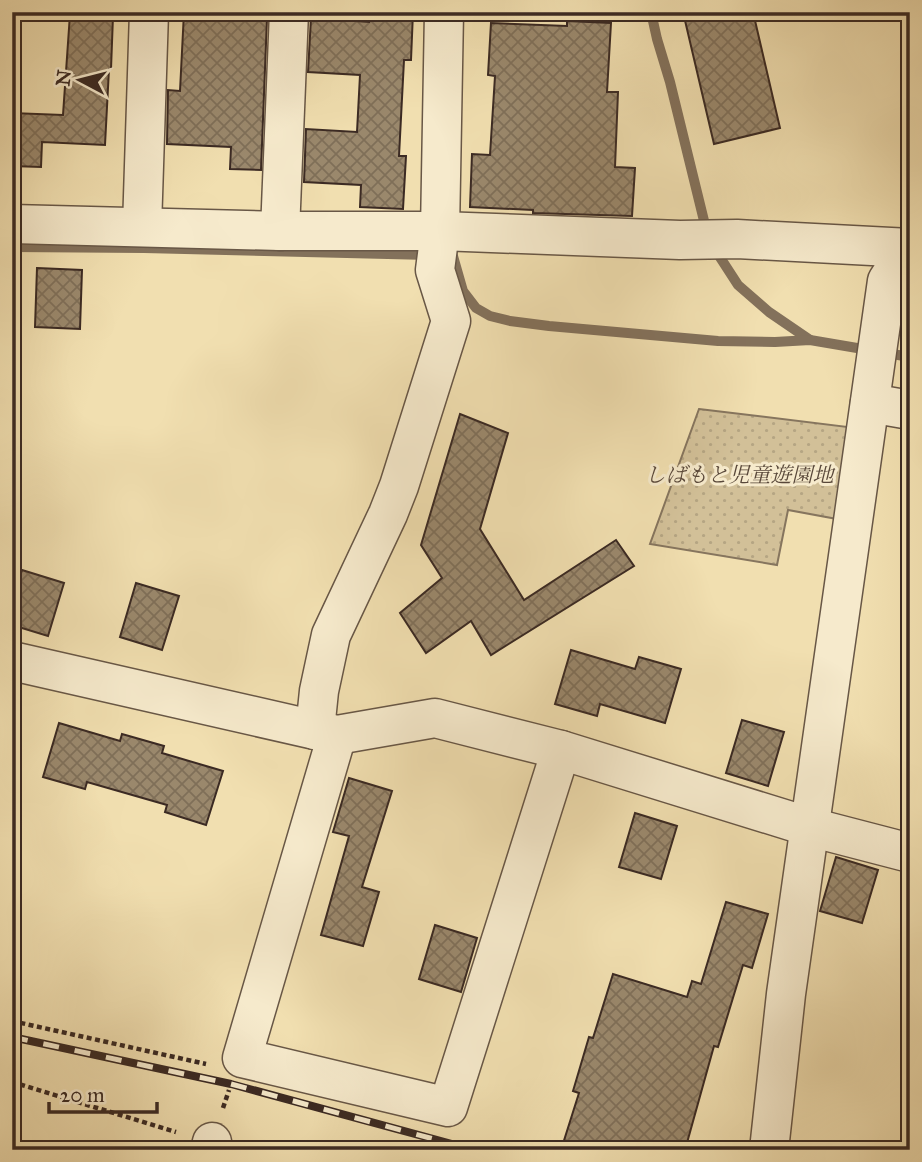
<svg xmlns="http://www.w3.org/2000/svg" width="922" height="1162" font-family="'IM FELL Great Primer','Noto Serif JP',serif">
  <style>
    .green { fill: url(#green-dots); stroke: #86755e; stroke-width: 2 }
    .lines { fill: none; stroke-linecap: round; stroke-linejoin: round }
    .stream { stroke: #83715b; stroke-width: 10 }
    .building { fill: url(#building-cross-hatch); stroke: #3b2a23; stroke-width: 2 }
    .minor-casing { stroke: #685746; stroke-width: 41 }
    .path { stroke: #3b2a23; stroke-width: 4.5; stroke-dasharray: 5 3.5; stroke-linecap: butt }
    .minor { stroke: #f6eacc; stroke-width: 38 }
    .rail-casing { stroke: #3b2a23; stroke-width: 8 }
    .rail { stroke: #f6eacc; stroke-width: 5; stroke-dasharray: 16; stroke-linecap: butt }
    .labels { text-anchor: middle; stroke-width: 6; stroke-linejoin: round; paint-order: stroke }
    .park-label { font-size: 21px; font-style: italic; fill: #59483a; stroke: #f6eacc }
  </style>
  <defs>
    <pattern id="green-dots" width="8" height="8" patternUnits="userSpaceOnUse" patternTransform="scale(1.75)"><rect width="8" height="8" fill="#d2c098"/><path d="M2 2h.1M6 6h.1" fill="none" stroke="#b5a583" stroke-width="1.8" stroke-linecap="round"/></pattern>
    <pattern id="building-cross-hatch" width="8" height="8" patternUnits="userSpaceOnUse" patternTransform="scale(1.75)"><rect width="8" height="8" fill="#9a886c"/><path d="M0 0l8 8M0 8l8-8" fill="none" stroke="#7f6f58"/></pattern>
  </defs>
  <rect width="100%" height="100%" fill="#f1dfb0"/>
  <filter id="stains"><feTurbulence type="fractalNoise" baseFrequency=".00286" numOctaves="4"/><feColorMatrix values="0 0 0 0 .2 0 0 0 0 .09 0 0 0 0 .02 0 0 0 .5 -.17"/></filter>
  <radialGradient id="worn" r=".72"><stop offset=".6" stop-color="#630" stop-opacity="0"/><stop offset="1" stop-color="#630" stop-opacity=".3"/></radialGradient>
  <polygon class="green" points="699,409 848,427 837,519 788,510 777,565 650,544"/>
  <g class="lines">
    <g class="stream">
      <polyline points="651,12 657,39 670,82 707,233"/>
      <polyline points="12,247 144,248 429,255"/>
      <polyline points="714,248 738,285 769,312 810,340"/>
      <polyline points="449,256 453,256 463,291 476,308 490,316 510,321 549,326 718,341 775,342 810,340 910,357"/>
    </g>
  </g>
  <g class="building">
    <polygon points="184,12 227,12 227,16 267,18 261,170 230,169 231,147 167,144 168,90 180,91"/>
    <polygon points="369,12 413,12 411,60 404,60 399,156 406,156 403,209 360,207 361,185 304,182 306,129 357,132 360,75 308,72 311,18 369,22"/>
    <polygon points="683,12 753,12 780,128 714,144"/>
    <polygon points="70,14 113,16 111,69 109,69 105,145 42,142 41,167 12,166 12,113 63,115"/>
    <polygon points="567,21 611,23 607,92 618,92 615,167 635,168 632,216 533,213 533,210 470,207 472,154 490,155 495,76 488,75 491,23 567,26"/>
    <polygon points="37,268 82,270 80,329 35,327"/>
    <polygon points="460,414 508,433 480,529 524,600 616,540 634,566 491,655 471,621 426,653 400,613 442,578 421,545"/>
    <polygon points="22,570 64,583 48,636 12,625 12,602"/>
    <polygon points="136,583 179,596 162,650 120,637"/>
    <polygon points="571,650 635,669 639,657 681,669 665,723 600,704 597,716 555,704"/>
    <polygon points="742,720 784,732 768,786 726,773"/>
    <polygon points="59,723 120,741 122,734 164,746 162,753 223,771 206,825 165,812 167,805 87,782 85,789 43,777"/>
    <polygon points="349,778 392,791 362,887 379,892 363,946 321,935 349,836 333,832"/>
    <polygon points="635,813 677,826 661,879 619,867"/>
    <polygon points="836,857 878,870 862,923 820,911"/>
    <polygon points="726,902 768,914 752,968 743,965 718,1047 714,1046 685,1150 561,1150 579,1093 573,1091 589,1037 593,1038 613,974 687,997 692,981 701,984"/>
    <polygon points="435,925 477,938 461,992 419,979"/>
  </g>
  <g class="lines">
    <defs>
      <g id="minor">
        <polyline points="12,224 280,231 440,231 680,240 737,239 910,248"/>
        <polyline points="142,227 149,12"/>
        <polyline points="280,231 289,12"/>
        <polyline points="870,403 910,410"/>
        <polyline points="12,661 337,735 435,718 561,750 810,827 910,853"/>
        <polyline points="315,730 319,691 331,635 388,514 399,486 451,321 435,270 440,231 444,12"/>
        <polyline points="337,735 242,1058 448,1107 561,750"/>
        <polyline points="210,1150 212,1142"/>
        <polyline points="769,1150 786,994 887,281 910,245"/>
      </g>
    </defs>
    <use href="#minor" class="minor-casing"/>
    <g class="path">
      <polyline points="12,1021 206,1064"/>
      <polyline points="12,1082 176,1132"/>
      <polyline points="223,1108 229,1090"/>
    </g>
    <use href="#minor" class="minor"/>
    <defs>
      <polyline id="rail" points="12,1037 231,1084 474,1150"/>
    </defs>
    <use href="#rail" class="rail-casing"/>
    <use href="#rail" class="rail"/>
  </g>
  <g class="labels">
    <g class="park-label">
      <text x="739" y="482">しばもと児童遊園地</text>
    </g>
  </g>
  <rect width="922" height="1162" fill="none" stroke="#f1dfb0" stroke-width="42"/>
  <rect x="14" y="14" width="894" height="1134" fill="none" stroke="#3b2a23" stroke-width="3.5"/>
  <rect x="21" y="21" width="880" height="1120" fill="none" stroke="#3b2a23" stroke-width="2"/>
  <g transform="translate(80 80) rotate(277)" stroke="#f6eacc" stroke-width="5" paint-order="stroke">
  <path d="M0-5L12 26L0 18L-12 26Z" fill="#3b2a23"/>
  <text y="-10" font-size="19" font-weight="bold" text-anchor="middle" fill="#3b2a23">N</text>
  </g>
  <path d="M49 1102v10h108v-10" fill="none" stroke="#3b2a23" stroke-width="3.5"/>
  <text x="60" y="1102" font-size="21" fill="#3b2a23" stroke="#f6eacc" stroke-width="5" paint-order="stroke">20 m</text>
  <rect width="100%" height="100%" filter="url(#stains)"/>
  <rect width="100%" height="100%" fill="url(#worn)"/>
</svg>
